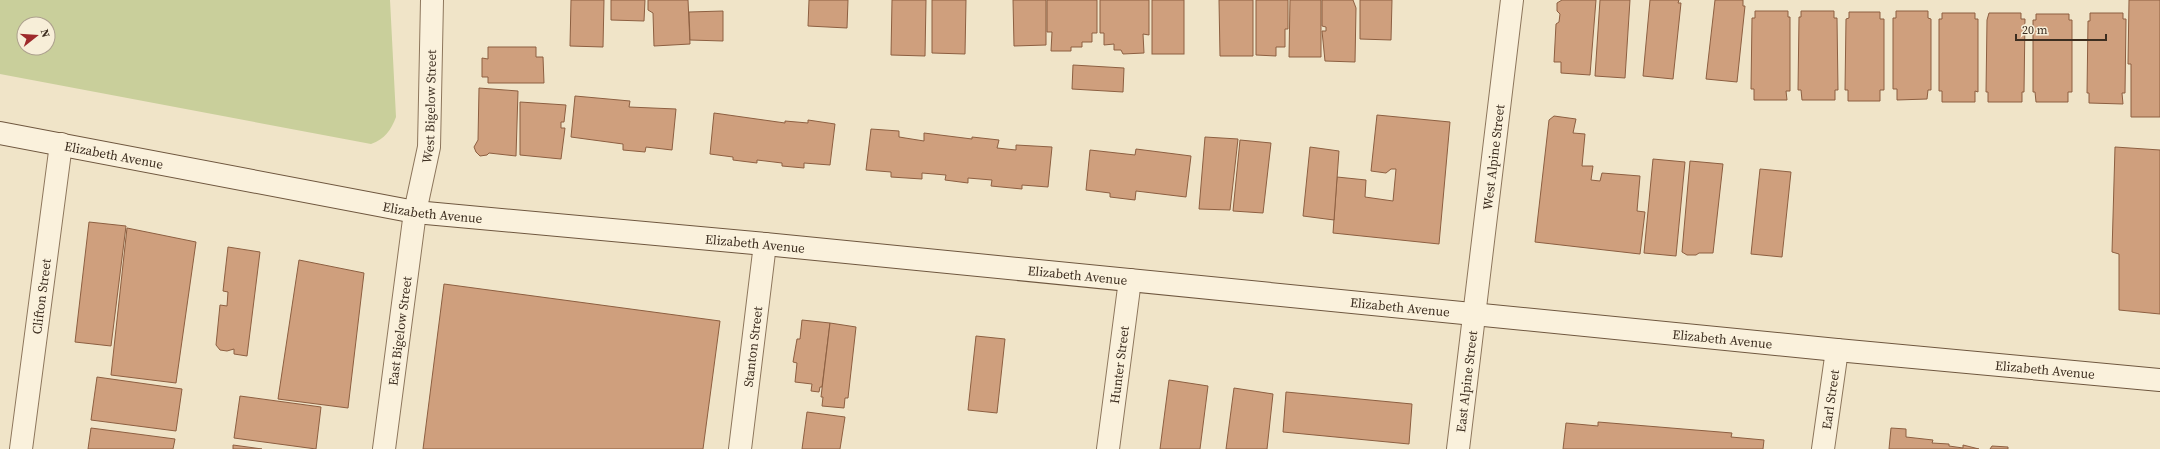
<svg xmlns="http://www.w3.org/2000/svg" width="2160" height="449" font-family="'Source Serif 4',serif">
  <style>
    .green { fill: #c9cf9b; fill-rule: evenodd }
    .building { fill: #cf9f7d; stroke: #8d5f41 }
    .lines { fill: none; stroke-linecap: round; stroke-linejoin: round }
    .minor-casing { stroke: #8d765c; stroke-width: 24 }
    .tertiary-casing { stroke: #8d765c; stroke-width: 24 }
    .secondary-casing { stroke: #6f573f; stroke-width: 24 }
    .minor { stroke: #faf1dc; stroke-width: 22 }
    .tertiary { stroke: #faf1dc; stroke-width: 22 }
    .secondary { stroke: #faf1dc; stroke-width: 22 }
    .labels { text-anchor: middle; stroke-width: 4; stroke-linejoin: round; paint-order: stroke }
    .street-label { font-size: 13px; fill: #3d2e20; stroke: #f7eed8 }
  </style>
  <rect width="100%" height="100%" fill="#f0e4c8"/>
  <path class="green" d="M0 0H390L396 117C391 130 385 139 371 144L0 74ZM24 24H48V48H24Z"/>
  <g class="building">
    <polygon points="571,0 604,0 603,47 570,46"/>
    <polygon points="611,0 645,0 644,21 611,20"/>
    <polygon points="648,0 688,0 690,44 654,46 653,13 648,10"/>
    <polygon points="809,0 848,0 847,28 808,26"/>
    <polygon points="892,0 926,0 925,56 891,55"/>
    <polygon points="932,0 966,0 965,54 932,53"/>
    <polygon points="1013,0 1046,0 1046,45 1014,46"/>
    <polygon points="1047,0 1097,0 1097,33 1092,33 1092,42 1082,42 1082,47 1071,47 1071,51 1051,51 1052,32 1047,32"/>
    <polygon points="1100,0 1149,0 1149,35 1143,34 1144,53 1123,54 1121,50 1114,50 1114,44 1104,45 1104,33 1100,33"/>
    <rect x="1152" y="0" width="32" height="54"/>
    <polygon points="1219,0 1253,0 1253,56 1220,56"/>
    <polygon points="1256,0 1288,0 1288,29 1285,29 1285,47 1276,47 1276,56 1256,55"/>
    <polygon points="1290,0 1321,0 1321,57 1289,57"/>
    <polygon points="1322,0 1353,0 1356,8 1355,62 1325,61 1322,31 1326,31 1326,27 1322,26"/>
    <polygon points="1360,0 1392,0 1391,40 1360,39"/>
    <polygon points="1562,0 1596,0 1590,75 1561,73 1561,62 1554,62 1556,24 1559,22 1560,14 1557,11 1557,3"/>
    <polygon points="1600,0 1630,0 1625,78 1595,76"/>
    <polygon points="1650,0 1679,0 1678,3 1681,3 1673,79 1643,76"/>
    <polygon points="1715,0 1743,0 1743,6 1745,6 1737,82 1706,79"/>
    <polygon points="2129,0 2160,0 2160,117 2131,117 2131,64 2128,64"/>
    <polygon points="723,11 723,41 690,40 689,12"/>
    <polygon points="1755,11 1788,11 1788,17 1790,17 1790,91 1786,91 1787,100 1754,100 1754,89 1751,89 1752,18 1755,18"/>
    <polygon points="1801,11 1834,11 1834,18 1837,18 1838,90 1835,90 1835,100 1802,100 1801,90 1798,90 1799,17 1801,17"/>
    <polygon points="1896,11 1928,11 1928,18 1931,19 1931,90 1928,90 1927,99 1897,100 1897,89 1893,89 1893,18 1896,18"/>
    <polygon points="1849,12 1880,12 1880,19 1884,19 1884,90 1880,90 1880,101 1848,101 1848,90 1845,90 1846,19 1849,18"/>
    <polygon points="1942,13 1975,13 1975,19 1978,19 1978,92 1975,91 1975,102 1942,102 1942,91 1939,91 1939,19 1942,19"/>
    <polygon points="1989,13 2021,13 2021,19 2025,19 2024,92 2022,92 2022,102 1988,102 1988,92 1986,92 1987,20"/>
    <polygon points="2090,13 2123,13 2123,19 2126,19 2125,93 2122,93 2123,104 2089,103 2089,93 2087,93 2088,21 2090,21"/>
    <polygon points="2036,14 2069,14 2069,20 2072,20 2072,92 2068,92 2068,102 2036,102 2035,92 2033,92 2033,20 2036,20"/>
    <polygon points="488,47 536,47 536,57 543,57 544,83 488,83 488,77 482,77 482,58 488,59"/>
    <polygon points="1073,65 1124,68 1123,92 1072,89"/>
    <polygon points="479,88 518,91 516,156 489,153 487,155 480,156 476,152 474,147 478,140"/>
    <polygon points="575,96 630,101 629,107 676,109 672,150 646,147 645,152 623,150 623,144 571,137"/>
    <polygon points="520,102 566,105 564,122 561,122 561,128 565,128 561,159 520,155"/>
    <polygon points="714,113 785,123 785,121 808,123 808,120 835,124 830,165 804,163 804,168 782,166 782,163 757,160 757,163 733,160 733,157 710,154"/>
    <polygon points="1377,115 1450,122 1439,244 1333,233 1337,177 1366,180 1365,197 1393,201 1396,169 1391,169 1386,173 1371,171"/>
    <polygon points="1554,116 1576,119 1573,133 1585,134 1582,166 1593,166 1591,180 1600,181 1602,173 1640,176 1637,211 1645,212 1640,254 1535,242 1549,120"/>
    <polygon points="871,129 899,131 899,137 924,141 924,133 972,139 972,137 999,140 997,148 1016,150 1016,145 1052,147 1048,187 1022,185 1022,189 991,186 992,180 968,178 968,183 945,180 946,175 922,173 922,179 891,177 891,172 866,170"/>
    <polygon points="1205,137 1238,139 1230,210 1199,209"/>
    <polygon points="1240,140 1271,143 1263,213 1233,211"/>
    <polygon points="1310,147 1339,151 1334,220 1303,216"/>
    <polygon points="2115,147 2160,150 2160,314 2119,310 2119,254 2112,252"/>
    <polygon points="1136,149 1191,156 1186,197 1136,191 1135,200 1110,197 1110,193 1086,190 1090,150 1135,155"/>
    <polygon points="1653,159 1685,162 1676,256 1644,253"/>
    <polygon points="1690,161 1723,164 1713,253 1699,253 1696,255 1687,255 1682,252"/>
    <polygon points="1760,169 1791,172 1782,257 1751,254"/>
    <polygon points="89,222 126,226 111,346 75,342"/>
    <polygon points="127,228 196,242 176,383 111,375"/>
    <polygon points="228,247 260,252 247,356 234,354 234,349 227,351 220,350 216,345 220,305 227,306 228,292 223,291"/>
    <polygon points="299,260 364,273 348,408 278,399"/>
    <polygon points="444,284 720,321 703,449 423,449"/>
    <polygon points="802,320 830,323 822,387 820,387 819,392 811,391 812,384 795,382 797,363 793,362 797,339 800,339"/>
    <polygon points="830,323 856,327 848,398 845,398 844,408 822,406 823,397 821,397"/>
    <polygon points="976,336 1005,339 997,413 968,410"/>
    <polygon points="97,377 182,389 176,431 91,420"/>
    <polygon points="1169,380 1208,386 1200,449 1160,449"/>
    <polygon points="1234,388 1273,394 1267,449 1226,449"/>
    <polygon points="1286,392 1412,404 1409,444 1283,432"/>
    <polygon points="240,396 321,407 316,449 234,438"/>
    <polygon points="807,412 845,417 840,449 802,449"/>
    <polygon points="1598,422 1732,433 1731,437 1764,440 1763,449 1563,449 1566,423 1598,426"/>
    <polygon points="91,428 175,439 173,449 88,449"/>
    <polygon points="1891,428 1906,429 1906,437 1933,440 1932,443 1949,444 1949,446 1963,448 1963,445 1979,449 1889,449"/>
    <polygon points="233,445 262,449 233,449"/>
    <polygon points="1992,446 2008,447 2008,449 1990,449"/>
  </g>
  <g class="lines">
    <defs>
      <g id="minor">
        <path id="s1" d="M21 449 61 144"/>
        <path id="s2" d="M740 449 765 244"/>
        <path id="s3" d="M1108 449 1130 280"/>
        <path id="s4" d="M1458 449 1512 0"/>
        <path id="s5" d="M1823 449 1837 350"/>
      </g>
      <g id="tertiary">
        <path id="s6" d="M384 449 415 212 429 147 432 0"/>
      </g>
      <g id="secondary">
        <path id="s7" d="M0 133 415 212 765 244 1837 350 2160 380"/>
      </g>
    </defs>
    <use href="#minor" class="minor-casing"/>
    <use href="#tertiary" class="tertiary-casing"/>
    <use href="#secondary" class="secondary-casing"/>
    <use href="#minor" class="minor"/>
    <use href="#tertiary" class="tertiary"/>
    <use href="#secondary" class="secondary"/>
  </g>
  <g class="labels">
    <g class="street-label">
      <text dy="5" stroke="none"><textPath href="#s6" startOffset="346">West Bigelow Street</textPath></text>
      <text dy="5" stroke="none"><textPath href="#s7" startOffset="116">Elizabeth Avenue</textPath></text>
      <text dy="5" stroke="none"><textPath href="#s4" startOffset="294">West Alpine Street</textPath></text>
      <text dy="5" stroke="none"><textPath href="#s7" startOffset="440">Elizabeth Avenue</textPath></text>
      <text dy="5" stroke="none"><textPath href="#s7" startOffset="764">Elizabeth Avenue</textPath></text>
      <text dy="5" stroke="none"><textPath href="#s7" startOffset="1088">Elizabeth Avenue</textPath></text>
      <text dy="5" stroke="none"><textPath href="#s1" startOffset="154">Clifton Street</textPath></text>
      <text dy="5" stroke="none"><textPath href="#s7" startOffset="1412">Elizabeth Avenue</textPath></text>
      <text dy="5" stroke="none"><textPath href="#s6" startOffset="119">East Bigelow Street</textPath></text>
      <text dy="5" stroke="none"><textPath href="#s7" startOffset="1736">Elizabeth Avenue</textPath></text>
      <text dy="5" stroke="none"><textPath href="#s2" startOffset="103">Stanton Street</textPath></text>
      <text dy="5" stroke="none"><textPath href="#s3" startOffset="85">Hunter Street</textPath></text>
      <text dy="5" stroke="none"><textPath href="#s7" startOffset="2060">Elizabeth Avenue</textPath></text>
      <text dy="5" stroke="none"><textPath href="#s4" startOffset="68">East Alpine Street</textPath></text>
      <text dy="5" stroke="none"><textPath href="#s5" startOffset="50">Earl Street</textPath></text>
    </g>
  </g>
  <g transform="translate(36 36) rotate(73)"><circle r="19" fill="#f7eed8" stroke="#ada18e"/>
  <path d="M0-3L7 15L0 10L-7 15Z" fill="#9e2a2b"/>
  <text y="-6" font-size="11" font-weight="bold" text-anchor="middle" fill="#3d2e20">N</text>
  </g>
  <path d="M2016 34v6h90v-6" fill="none" stroke="#3d2e20" stroke-width="2"/>
  <text x="2022" y="34" font-size="12" fill="#3d2e20" stroke="#f7eed8" stroke-width="3" paint-order="stroke">20 m</text>
</svg>
